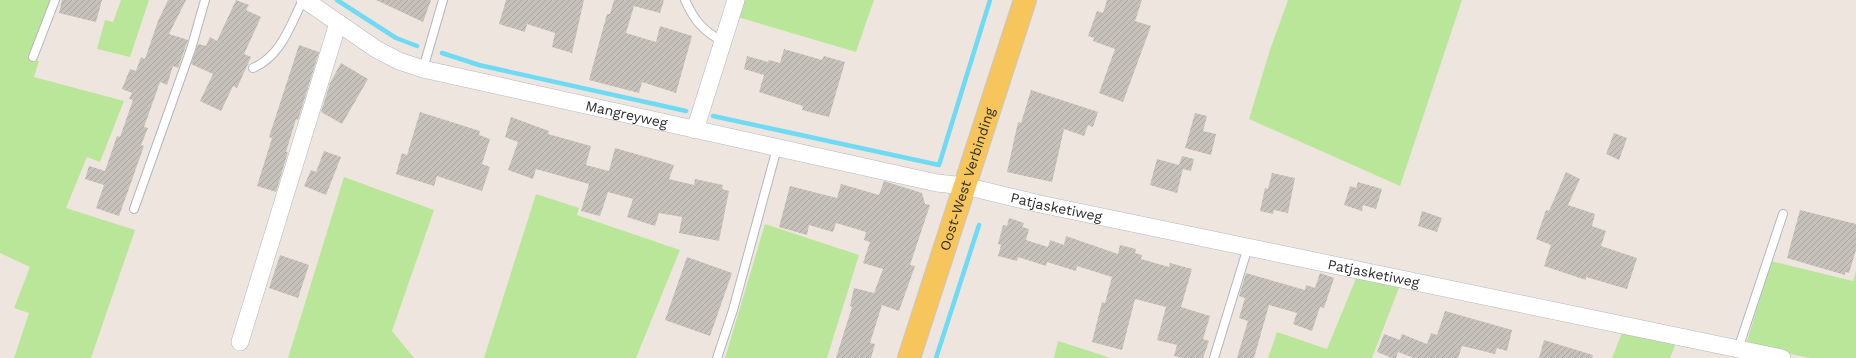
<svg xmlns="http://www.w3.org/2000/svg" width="1856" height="358" font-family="'Work Sans',sans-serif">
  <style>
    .grass { fill: #bae699 }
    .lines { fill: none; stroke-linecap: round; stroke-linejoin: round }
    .stream { stroke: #6edaf3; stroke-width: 4.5 }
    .building { fill: url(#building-hatch) }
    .service-casing { stroke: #b2b6c0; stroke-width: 10 }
    .minor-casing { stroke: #b2b6c0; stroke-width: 18 }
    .primary-casing { stroke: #c8c8c8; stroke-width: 24 }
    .service { stroke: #fff; stroke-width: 8 }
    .minor { stroke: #fff; stroke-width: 17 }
    .primary { stroke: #f6c55c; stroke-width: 22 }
    .labels { text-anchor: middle; stroke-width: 3; stroke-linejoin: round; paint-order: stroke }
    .street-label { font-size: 14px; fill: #2c2c2c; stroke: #fff }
  </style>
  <defs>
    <pattern id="building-hatch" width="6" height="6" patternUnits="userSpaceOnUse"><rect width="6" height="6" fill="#c6c1ba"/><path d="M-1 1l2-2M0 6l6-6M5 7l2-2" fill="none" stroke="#aaa6a0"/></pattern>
  </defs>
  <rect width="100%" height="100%" fill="#eee6de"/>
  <g class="grass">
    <polygon points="0,0 50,0 29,58 39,61 34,77 124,101 100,162 87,157 66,208 135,230 91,358 14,358 29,313 14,308 30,267 0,253"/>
    <polygon points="121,0 149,0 130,57 97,49 105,20 113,22"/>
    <polygon points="739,0 874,0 856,52 734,16"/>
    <polygon points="1288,0 1462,0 1400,186 1249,119 1270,50"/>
    <polygon points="344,177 434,210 392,331 414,358 288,358"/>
    <polygon points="536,194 579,208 577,215 680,250 636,358 484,358"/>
    <polygon points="765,224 859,255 827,358 725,358"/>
    <polygon points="1771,261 1853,281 1856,271 1856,358 1810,358 1746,345"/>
    <polygon points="1357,276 1400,285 1372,358 1268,358 1277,332 1327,349"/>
    <polygon points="1622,333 1676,343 1670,358 1612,358"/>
    <polygon points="1058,341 1111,358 1054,358"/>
  </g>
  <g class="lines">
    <g class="stream">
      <polyline points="337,0 396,38 417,46"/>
      <polyline points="442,53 479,65 686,111"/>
      <polyline points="713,116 939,165 990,0"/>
      <polyline points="936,358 979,225"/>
    </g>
  </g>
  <g class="building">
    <polygon points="62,0 102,0 96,22 59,13"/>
    <polygon points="168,0 186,0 169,34 188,40 178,68 173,66 167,85 160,82 144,127 148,128 141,145 144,146 119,216 96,208 104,185 85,179 89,166 105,171 117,136 120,137 133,100 129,99 132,93 122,89 130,69 136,71 141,57 145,59 158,21"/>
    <polygon points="236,0 249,5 246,10 261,17 244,54 251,57 237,88 233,86 221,111 200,101 213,74 191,64 198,44 206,46 210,37 217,41"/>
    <polygon points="376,0 431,0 423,22"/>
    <polygon points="506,0 584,0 572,53 552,47 555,33 527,24 525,32 499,24"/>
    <polygon points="614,0 664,0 660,13 634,6 626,33 656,42 660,26 692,36 676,93 642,82 639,93 589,80 607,14 610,14"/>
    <polygon points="1107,0 1142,0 1135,21 1151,26 1123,102 1099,93 1115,49 1093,41 1094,38 1088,36 1097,11 1103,13"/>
    <polygon points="299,45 319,52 298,120 296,119 286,152 288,152 276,192 257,186 272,138 269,137"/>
    <polygon points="784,49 822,60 824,56 845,62 829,117 802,110 803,106 759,92 764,75 744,69 747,56 768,62 769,60 780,63"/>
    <polygon points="341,63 368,79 342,124 321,112 330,83"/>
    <polygon points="1031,90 1098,112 1093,127 1088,125 1084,136 1064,129 1052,182 1007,172 1018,122 1021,123"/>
    <polygon points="420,112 480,131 479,135 490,139 482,164 490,167 482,191 437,176 434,186 396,174 402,153 407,155"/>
    <polygon points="1195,113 1207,116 1203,131 1216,134 1211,155 1185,148"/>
    <polygon points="511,117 549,131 548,134 591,146 586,165 609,171 615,148 674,165 669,179 694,185 695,179 723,185 722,189 729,191 719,241 679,233 682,217 659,213 655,226 627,217 633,199 608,192 600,216 581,211 589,184 536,169 533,179 508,170 518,142 505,137"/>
    <polygon points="1614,133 1627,138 1619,160 1606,154"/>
    <polygon points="324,151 341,157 326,195 304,186 311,170 316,172"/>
    <polygon points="1182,156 1194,159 1191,171 1183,169 1177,193 1150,185 1157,159 1179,165"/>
    <polygon points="1566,172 1580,179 1568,205 1595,214 1592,226 1606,231 1601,246 1637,258 1627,289 1586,277 1586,280 1544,266 1551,245 1536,239 1546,210 1549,211"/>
    <polygon points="1272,173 1295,178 1288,213 1274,210 1273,214 1260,211 1265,188 1268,189"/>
    <polygon points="884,181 922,193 925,204 930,205 910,265 915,266 899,311 882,305 870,343 875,344 871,358 836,358 852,307 850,306 854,288 874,293 883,269 863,263 870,242 864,240 866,232 836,223 833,232 809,225 807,235 779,227 790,186 837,198 841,184 879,195"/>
    <polygon points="1358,182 1382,189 1376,209 1363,205 1362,211 1344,205 1350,186 1356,188"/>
    <polygon points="1800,210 1856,224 1856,250 1849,273 1845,272 1845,275 1787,258"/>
    <polygon points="1422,211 1442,218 1437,232 1418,226"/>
    <polygon points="1009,218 1024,223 1022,227 1029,229 1026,240 1048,247 1050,240 1064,245 1066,236 1118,254 1120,245 1136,249 1135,253 1142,255 1141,259 1169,267 1170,263 1192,269 1181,307 1210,316 1203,339 1209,341 1203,358 1182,358 1174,356 1177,345 1157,340 1166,307 1135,299 1122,350 1092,342 1102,302 1105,303 1112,277 1077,266 1076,271 1047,262 1046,266 1018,257 1017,261 998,256 1001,245 998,244 1003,225 1007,226"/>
    <polygon points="280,255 309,265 298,298 269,288"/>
    <polygon points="687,257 732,273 710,336 665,320"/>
    <polygon points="1246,273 1305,290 1306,285 1315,288 1320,273 1334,278 1324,308 1320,307 1312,331 1293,324 1297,313 1269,305 1254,358 1237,358 1248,321 1239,318 1245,298 1239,296"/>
    <polygon points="1445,311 1512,330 1507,351 1497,348 1495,354 1462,346 1458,358 1414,358 1398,352 1396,358 1392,358 1377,352 1384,334 1400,340 1402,334 1427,344 1431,333 1437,335"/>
    <polygon points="1544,340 1593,355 1592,358 1539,358"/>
  </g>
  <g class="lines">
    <defs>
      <g id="service">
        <path d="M685 0C694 20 703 31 722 41"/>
        <polyline points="33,57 55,0"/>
        <path d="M253 68C281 56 290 26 303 0"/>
        <polyline points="423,69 443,0"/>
        <polyline points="134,209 191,49 205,0"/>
        <polyline points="1738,349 1783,214"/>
        <polyline points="717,358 733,310 777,148"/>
        <polyline points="1214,358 1248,247"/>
      </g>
      <g id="minor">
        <path id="s1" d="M305 0 376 49 399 61 423 69 937 183 965 186 1040 204 1782 358"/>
        <polyline points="695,130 736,0"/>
        <polyline points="240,342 338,23"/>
      </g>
      <g id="primary">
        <path id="s2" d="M909 358 1025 0"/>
      </g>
    </defs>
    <use href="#service" class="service-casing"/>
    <use href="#minor" class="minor-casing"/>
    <use href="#primary" class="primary-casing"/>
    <use href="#service" class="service"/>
    <use href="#minor" class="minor"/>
    <use href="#primary" class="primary"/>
  </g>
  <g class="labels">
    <g class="street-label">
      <text dy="5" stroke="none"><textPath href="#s1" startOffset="346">Mangreyweg</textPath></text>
      <text dy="5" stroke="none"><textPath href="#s2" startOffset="188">Oost-West Verbinding</textPath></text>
      <text dy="5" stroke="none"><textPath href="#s1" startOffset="786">Patjasketiweg</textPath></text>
      <text dy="5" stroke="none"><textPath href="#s1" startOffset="1110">Patjasketiweg</textPath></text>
    </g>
  </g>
</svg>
